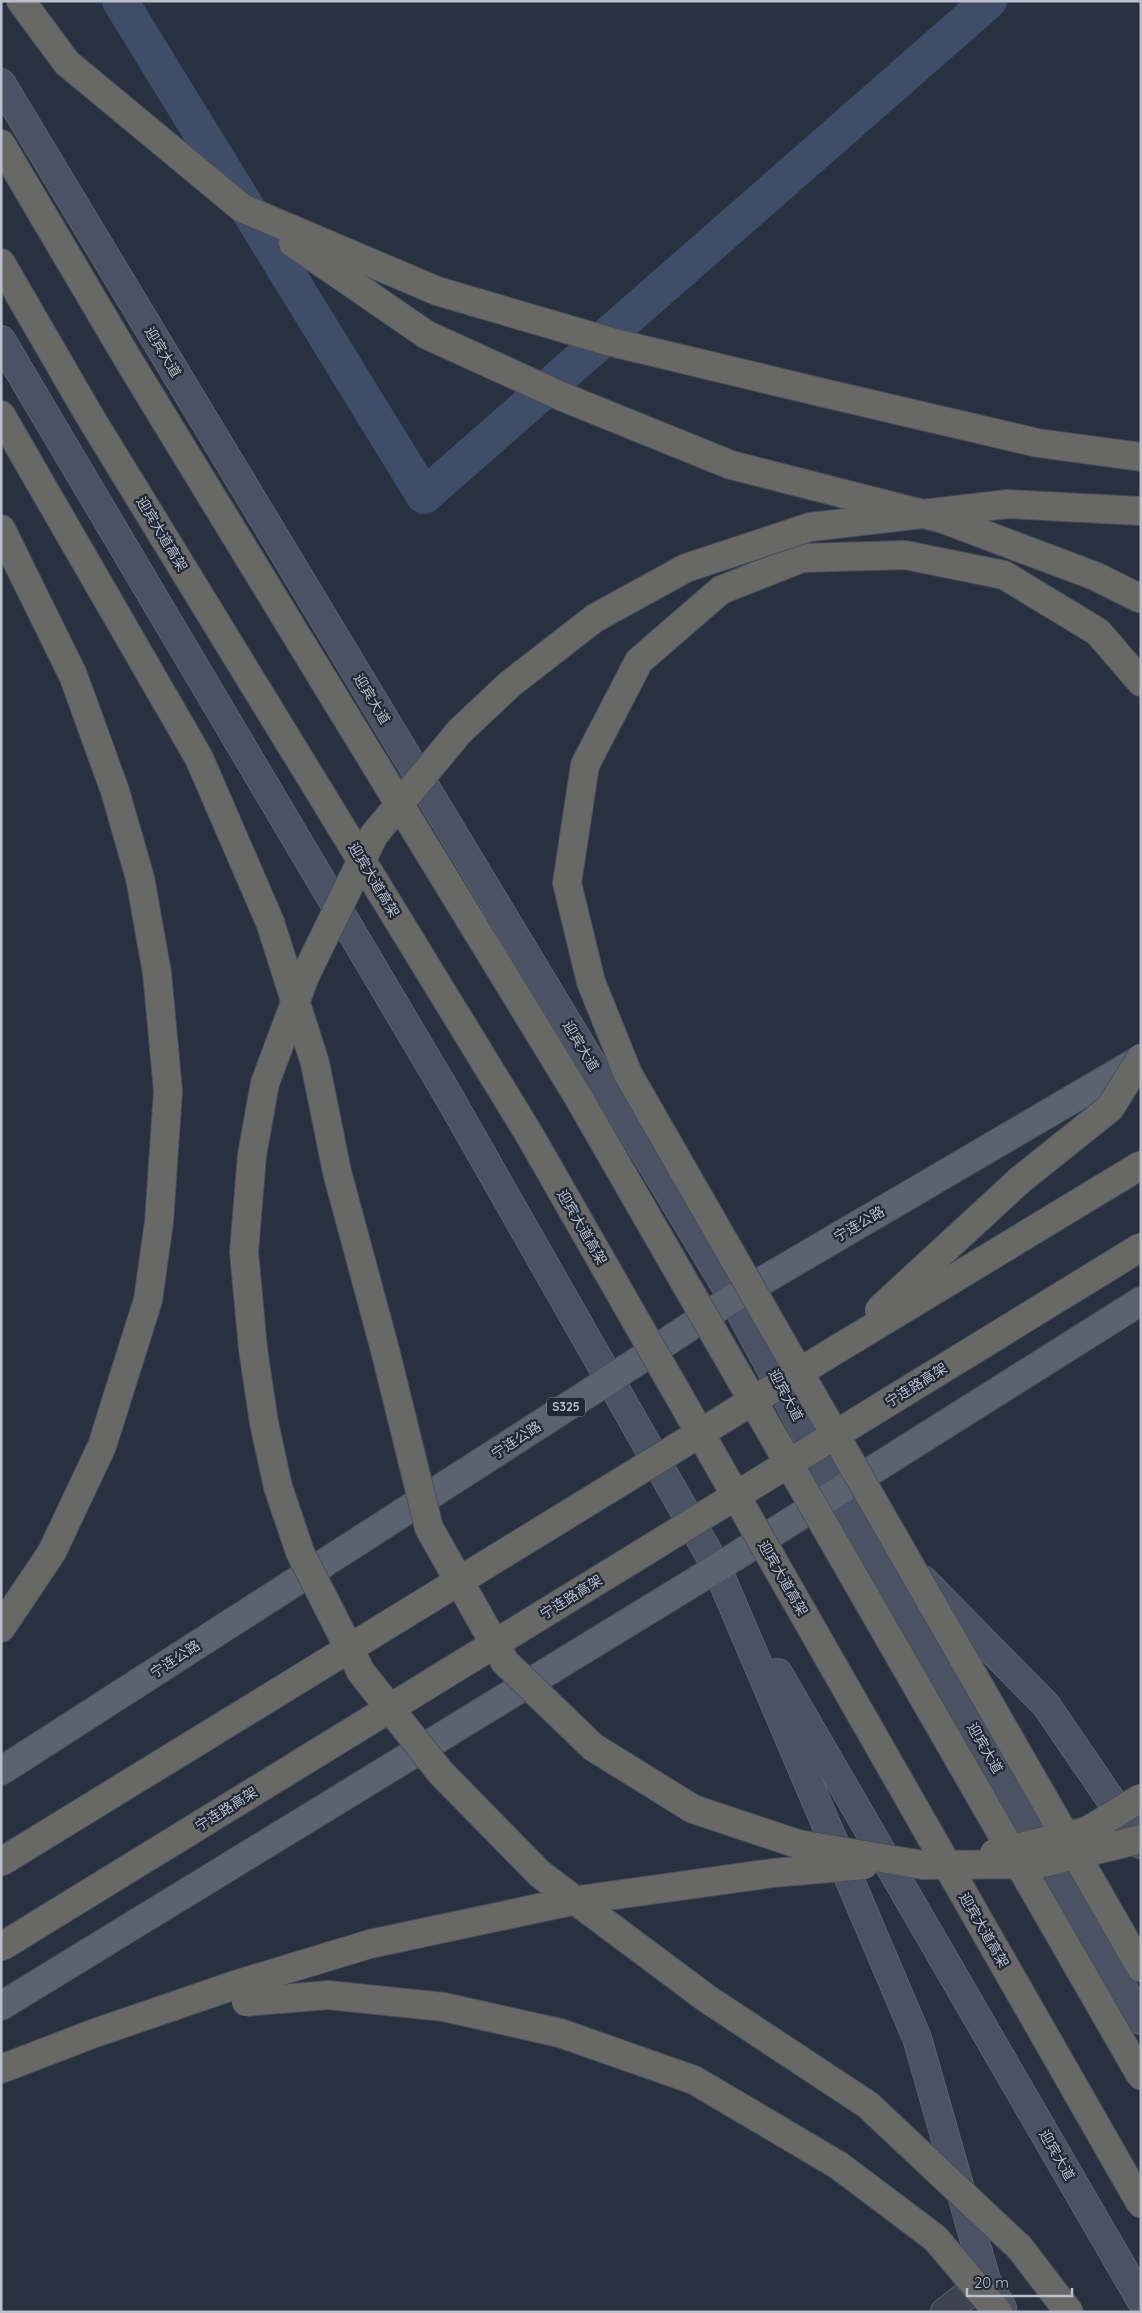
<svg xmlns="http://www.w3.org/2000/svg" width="1142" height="2313" font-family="Quicksand,'Noto Sans SC',sans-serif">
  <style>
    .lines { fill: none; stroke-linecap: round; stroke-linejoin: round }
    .canal { stroke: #404d69; stroke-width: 36 }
    .minor-casing { stroke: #5b616e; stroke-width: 30 }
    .secondary-casing { stroke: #5b616e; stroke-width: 30 }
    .primary-casing { stroke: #474c5a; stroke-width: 30 }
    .trunk-casing { stroke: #484e5b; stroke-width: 30 }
    .minor { stroke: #3d4351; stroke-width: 28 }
    .secondary { stroke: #4b5263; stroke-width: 28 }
    .primary { stroke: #5b6270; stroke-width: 28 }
    .trunk { stroke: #686866; stroke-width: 28 }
    .trunk-bridge-casing { stroke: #484e5b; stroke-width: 30; stroke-linecap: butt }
    .trunk-bridge { stroke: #686866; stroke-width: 28 }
    .labels { text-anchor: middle; stroke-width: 4.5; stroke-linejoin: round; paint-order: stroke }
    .shield { fill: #212836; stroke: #8c929e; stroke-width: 1 }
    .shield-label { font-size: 12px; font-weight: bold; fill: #babfcb }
    .street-label { font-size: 14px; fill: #babfcb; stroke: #212836 }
  </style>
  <rect width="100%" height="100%" fill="#293141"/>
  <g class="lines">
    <polyline class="canal" points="120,1 424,496 989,1"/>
    <defs>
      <polyline id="minor" points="945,2312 986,2280"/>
      <g id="secondary">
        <polyline points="1,83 733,1298 838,1493 1141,2020"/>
        <polyline points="1,340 448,1095 717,1568 917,2038 986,2280 1002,2308"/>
        <polyline points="923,1580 1046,1705 1141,1844"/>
        <polyline points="778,1673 1141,2300"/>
      </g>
      <g id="primary">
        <polyline points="1,1771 609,1380 733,1298 1141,1059"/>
        <polyline points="1,2006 717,1568 1141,1301"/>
      </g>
      <g id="trunk">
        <polyline points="21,1 67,63 242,208 437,291 611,342 824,393 1038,443 1141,457"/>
        <polyline points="1,144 132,366"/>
        <polyline points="293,243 427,335 563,397 731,465"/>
        <polyline points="1,263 89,415"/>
        <polyline points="1,415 199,758"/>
        <polyline points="1,529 73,675 115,791 140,878 157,973 168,1091 159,1222 148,1300 102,1446 52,1552 1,1628"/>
        <polyline points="628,1074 591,982 567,883 585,765 639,661 721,590 802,558 905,555 1004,575 1098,632 1141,682"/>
        <polyline points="1,2069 95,2033 238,1984"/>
        <polyline points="1020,2248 1069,2312"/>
      </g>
    </defs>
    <use href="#minor" class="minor-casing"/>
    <use href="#secondary" class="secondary-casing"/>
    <use href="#primary" class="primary-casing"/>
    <use href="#trunk" class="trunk-casing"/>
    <use href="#minor" class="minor"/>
    <use href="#secondary" class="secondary"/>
    <use href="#primary" class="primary"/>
    <use href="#trunk" class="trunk"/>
    <defs>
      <g id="trunk-bridge">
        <polyline points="132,366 577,1095 1141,2076"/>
        <polyline points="89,415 529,1134 1141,2204"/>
        <polyline points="731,465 943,519 1095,576 1141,599"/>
        <polyline points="199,758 270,922 315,1063 337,1172 385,1350 429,1528 505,1662 593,1747 693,1809 798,1844 923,1865 1039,1864 1141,1839"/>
        <polyline points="628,1074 1141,1968"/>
        <polyline points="879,1310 1020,1180 1110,1108 1141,1058"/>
        <polyline points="994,1853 1087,1831 1141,1798"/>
        <polyline points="1,1862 834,1351 1141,1165"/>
        <polyline points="1,1947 1141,1247"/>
        <polyline points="238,1984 370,1944 572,1901 773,1873 864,1865"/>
        <polyline points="246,2002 328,1995 444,2007 560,2033 694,2080 838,2165 935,2238 998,2312"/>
        <polyline points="1020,2248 868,2105 706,1998 540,1874 441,1773 361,1672 300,1552 278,1487 264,1423 253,1349 244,1252 252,1155 265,1083 305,976 374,835 459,732 510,684 595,618 686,568 810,527 1008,504 1141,511"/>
      </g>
    </defs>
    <use href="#trunk-bridge" class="trunk-bridge-casing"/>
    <use href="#trunk-bridge" class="trunk-bridge"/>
  </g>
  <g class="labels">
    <rect class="shield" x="547" y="1397.5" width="38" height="19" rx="4"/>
    <g class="shield-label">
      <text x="566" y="1411">S325</text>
    </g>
    <g class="street-label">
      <text transform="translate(163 352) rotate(59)" y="5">迎宾大道</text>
      <text transform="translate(162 534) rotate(59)" y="5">迎宾大道高架</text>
      <text transform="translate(372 699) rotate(59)" y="5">迎宾大道</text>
      <text transform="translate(374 880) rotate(59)" y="5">迎宾大道高架</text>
      <text transform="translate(581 1046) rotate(59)" y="5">迎宾大道</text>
      <text transform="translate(859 1224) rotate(-30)" y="5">宁连公路</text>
      <text transform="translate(582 1227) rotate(60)" y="5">迎宾大道高架</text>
      <text transform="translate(916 1385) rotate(-32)" y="5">宁连路高架</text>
      <text transform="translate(786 1395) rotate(62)" y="5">迎宾大道</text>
      <text transform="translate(516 1440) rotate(-33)" y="5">宁连公路</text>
      <text transform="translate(783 1578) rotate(60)" y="5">迎宾大道高架</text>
      <text transform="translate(571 1597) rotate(-32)" y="5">宁连路高架</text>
      <text transform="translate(175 1659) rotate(-33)" y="5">宁连公路</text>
      <text transform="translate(985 1748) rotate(60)" y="5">迎宾大道</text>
      <text transform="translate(226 1809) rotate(-32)" y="5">宁连路高架</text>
      <text transform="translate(984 1930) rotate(60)" y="5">迎宾大道高架</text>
      <text transform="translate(1057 2155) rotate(60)" y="5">迎宾大道</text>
    </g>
  </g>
  <rect width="1142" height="2313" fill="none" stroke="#babfcb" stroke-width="5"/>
  <path d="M967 2288v8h105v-8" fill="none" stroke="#babfcb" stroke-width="2.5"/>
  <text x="974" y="2288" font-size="15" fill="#babfcb" stroke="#212836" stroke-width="4" paint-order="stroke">20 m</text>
</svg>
